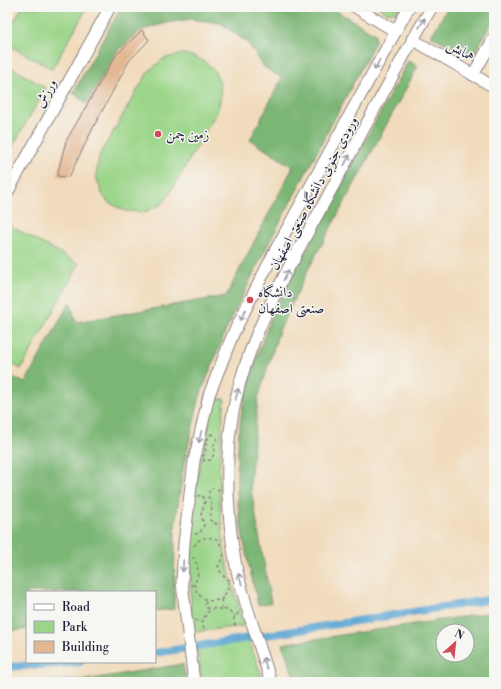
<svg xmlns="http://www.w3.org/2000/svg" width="501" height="689" font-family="'Libre Bodoni',Amiri,serif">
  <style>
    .green { fill: #9bd589; stroke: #5e7c62 }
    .forest { fill: #7cb675; stroke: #4f6c58; fill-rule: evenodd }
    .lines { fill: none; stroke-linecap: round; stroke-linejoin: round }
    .canal { stroke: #5aa5d2; stroke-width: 8 }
    .building { fill: #e4b793 }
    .minor-casing { stroke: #8a7e7c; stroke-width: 13 }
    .path { stroke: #8a7e7c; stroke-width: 1.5; stroke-dasharray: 3 3; stroke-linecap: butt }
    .minor { stroke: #fff; stroke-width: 11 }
    .oneway { stroke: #9c9ca7 }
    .poi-dot { fill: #d1495b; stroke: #f6f6f2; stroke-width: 1.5 }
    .labels { text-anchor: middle; stroke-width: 3; stroke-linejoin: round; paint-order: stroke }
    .street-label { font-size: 14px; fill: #22223b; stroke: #f6f6f2 }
    .poi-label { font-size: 14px; fill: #22223b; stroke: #f6f6f2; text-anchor: start }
  </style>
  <rect width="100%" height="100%" fill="#f6f6f2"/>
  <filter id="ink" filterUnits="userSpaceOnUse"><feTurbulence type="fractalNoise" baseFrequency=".025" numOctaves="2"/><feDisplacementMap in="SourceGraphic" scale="8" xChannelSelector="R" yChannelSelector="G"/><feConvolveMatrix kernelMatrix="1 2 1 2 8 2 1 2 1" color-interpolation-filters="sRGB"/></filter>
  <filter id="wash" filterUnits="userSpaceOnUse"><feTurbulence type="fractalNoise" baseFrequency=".012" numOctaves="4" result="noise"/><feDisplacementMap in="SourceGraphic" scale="16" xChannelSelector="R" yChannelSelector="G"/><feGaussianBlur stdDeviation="0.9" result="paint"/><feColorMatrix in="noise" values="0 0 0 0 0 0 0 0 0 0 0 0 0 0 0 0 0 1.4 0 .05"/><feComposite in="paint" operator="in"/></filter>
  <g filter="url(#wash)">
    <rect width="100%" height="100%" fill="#f1dbbc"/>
    <g class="green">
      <polygon points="22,7 87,8 52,69 7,44 7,33"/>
      <polygon points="378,7 403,7 401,10 388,13"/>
      <path d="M182 54C214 58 228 82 217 112L168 196 162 204 144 212 125 211 108 202 102 194 96 176 99 156 148 72 163 59Z"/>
      <polygon points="7,65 46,88 7,156"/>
      <polygon points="9,225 79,264 21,369 7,361 7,230"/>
      <path d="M218 399H225C219 446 217 492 223 539 226 567 237 598 243 626L194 632 191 617V556L196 484 213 401Z"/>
      <polygon points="249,641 264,682 202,682 197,649"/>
    </g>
    <g class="forest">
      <polygon points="121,7 330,7 375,34 375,42 261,258 226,330 200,396 184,464 175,526 174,609 155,611 155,592 27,592 27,629 7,632 7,374 25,383 70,302 76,322 226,296 293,167 250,140 282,78 264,67 247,42 220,23 190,19 167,23 142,30 117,51 87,104 73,93"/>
      <polygon points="448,7 494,7 494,19 473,56 431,36"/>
      <path d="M408 61 418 66 308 270 279 331 258 398 250 484 271 603 258 605C250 568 239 529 237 491 237 463 237 432 243 405 250 373 262 342 273 312Z"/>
      <path d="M494 612V682H296L282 644ZM443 631H467V655H443Z"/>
      <polygon points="183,664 186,682 34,682 91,679"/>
    </g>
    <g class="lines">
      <g class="canal">
        <polyline points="155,653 494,599"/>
        <polyline points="7,667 80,662"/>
      </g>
    </g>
    <g id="blocks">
      <polygon class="building" points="142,30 149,40 129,61 93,128 69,177 57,176 66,141 116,55"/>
    </g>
  </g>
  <g filter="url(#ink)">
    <use href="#blocks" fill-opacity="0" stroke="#8a7e7c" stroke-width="1"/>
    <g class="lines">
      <defs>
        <g id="minor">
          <polyline points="355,7 395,31"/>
          <polyline points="412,39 494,87"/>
          <polyline points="473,75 494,38"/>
          <polyline points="7,193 110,7"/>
          <polyline points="276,249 294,260"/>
          <polyline points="194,682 182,583 184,543 194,461 209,395 233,334 276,249 409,7"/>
          <path d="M271 682C260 645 244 604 236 566 229 530 227 493 228 457 231 359 286 274 331 190 364 129 396 67 432 7"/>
        </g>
      </defs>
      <use href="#minor" class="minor-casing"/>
      <g class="path">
        <polygon points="212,434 217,438 214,445 215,452 211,460 205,461 202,458 206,451 205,448 209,435"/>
        <polyline points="220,490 213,488 210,489 208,496 212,505 210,520 216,524 221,523"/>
        <polyline points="195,534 200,533 204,525 201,514 205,501 202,495 198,496"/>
        <path d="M194 546C199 538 206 536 216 539L223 548"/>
        <polyline points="224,554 218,567 223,576 231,581"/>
        <polyline points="194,584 197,593 207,601"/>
        <path d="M191 586C201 578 199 566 193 557"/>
        <polyline points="221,600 227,591 229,582"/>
        <polyline points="221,608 223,605 221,600 207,601 205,604 207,608 228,610 235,616"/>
        <polyline points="195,620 202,623"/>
        <polyline points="235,626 234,618 239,612"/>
        <polyline points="204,629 202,621 210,609"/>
      </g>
      <use href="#minor" class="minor"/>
    </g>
    <defs><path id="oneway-shaft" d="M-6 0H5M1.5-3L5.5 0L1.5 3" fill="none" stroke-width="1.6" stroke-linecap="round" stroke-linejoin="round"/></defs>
    <g class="oneway">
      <use href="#oneway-shaft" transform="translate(422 23) rotate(-59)"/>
      <use href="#oneway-shaft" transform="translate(377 65) rotate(119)"/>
      <use href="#oneway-shaft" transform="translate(347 160) rotate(-62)"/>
      <use href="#oneway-shaft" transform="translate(286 275) rotate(-63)"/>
      <use href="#oneway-shaft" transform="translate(243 315) rotate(116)"/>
      <use href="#oneway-shaft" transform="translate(237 394) rotate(-76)"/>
      <use href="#oneway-shaft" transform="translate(200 437) rotate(103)"/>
      <use href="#oneway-shaft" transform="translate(183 566) rotate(93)"/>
      <use href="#oneway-shaft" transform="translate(240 579) rotate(-107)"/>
      <use href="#oneway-shaft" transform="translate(265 663) rotate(-107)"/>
    </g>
  </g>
  <g class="poi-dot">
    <circle cx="158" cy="134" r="4"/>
    <circle cx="250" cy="300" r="4"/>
  </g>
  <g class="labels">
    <g class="street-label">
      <text transform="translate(461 50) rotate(30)" y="5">همایش</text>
      <text transform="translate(45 93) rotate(-61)" y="5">ورزش</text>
      <text transform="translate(313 193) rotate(-62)" y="5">ورودی جنوبی دانشگاه صنعتی اصفهان</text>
    </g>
    <g class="poi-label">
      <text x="166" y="139">زمین چمن</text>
      <text x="258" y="297">دانشگاه<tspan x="258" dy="16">صنعتی اصفهان</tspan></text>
    </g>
  </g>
  <rect width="501" height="689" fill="none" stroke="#f6f6f2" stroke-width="24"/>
  <rect x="26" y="591" width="130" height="72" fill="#f6f6f2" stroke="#a1a1a9"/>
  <rect x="34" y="604" width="20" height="6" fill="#ffffff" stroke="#a1a1a9"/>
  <text x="62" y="611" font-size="12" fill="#22223b">Road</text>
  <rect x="34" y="621" width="20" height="12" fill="#9bd589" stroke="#a1a1a9"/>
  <text x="62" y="631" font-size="12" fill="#22223b">Park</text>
  <rect x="34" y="641" width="20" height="12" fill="#e4b793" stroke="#a1a1a9"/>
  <text x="62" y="651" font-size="12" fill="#22223b">Building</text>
  <g transform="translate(455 643) rotate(27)"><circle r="19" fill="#f6f6f2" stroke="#a1a1a9"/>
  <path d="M0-3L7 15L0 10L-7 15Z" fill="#d1495b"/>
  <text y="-6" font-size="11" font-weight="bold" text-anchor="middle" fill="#22223b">N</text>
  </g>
</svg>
